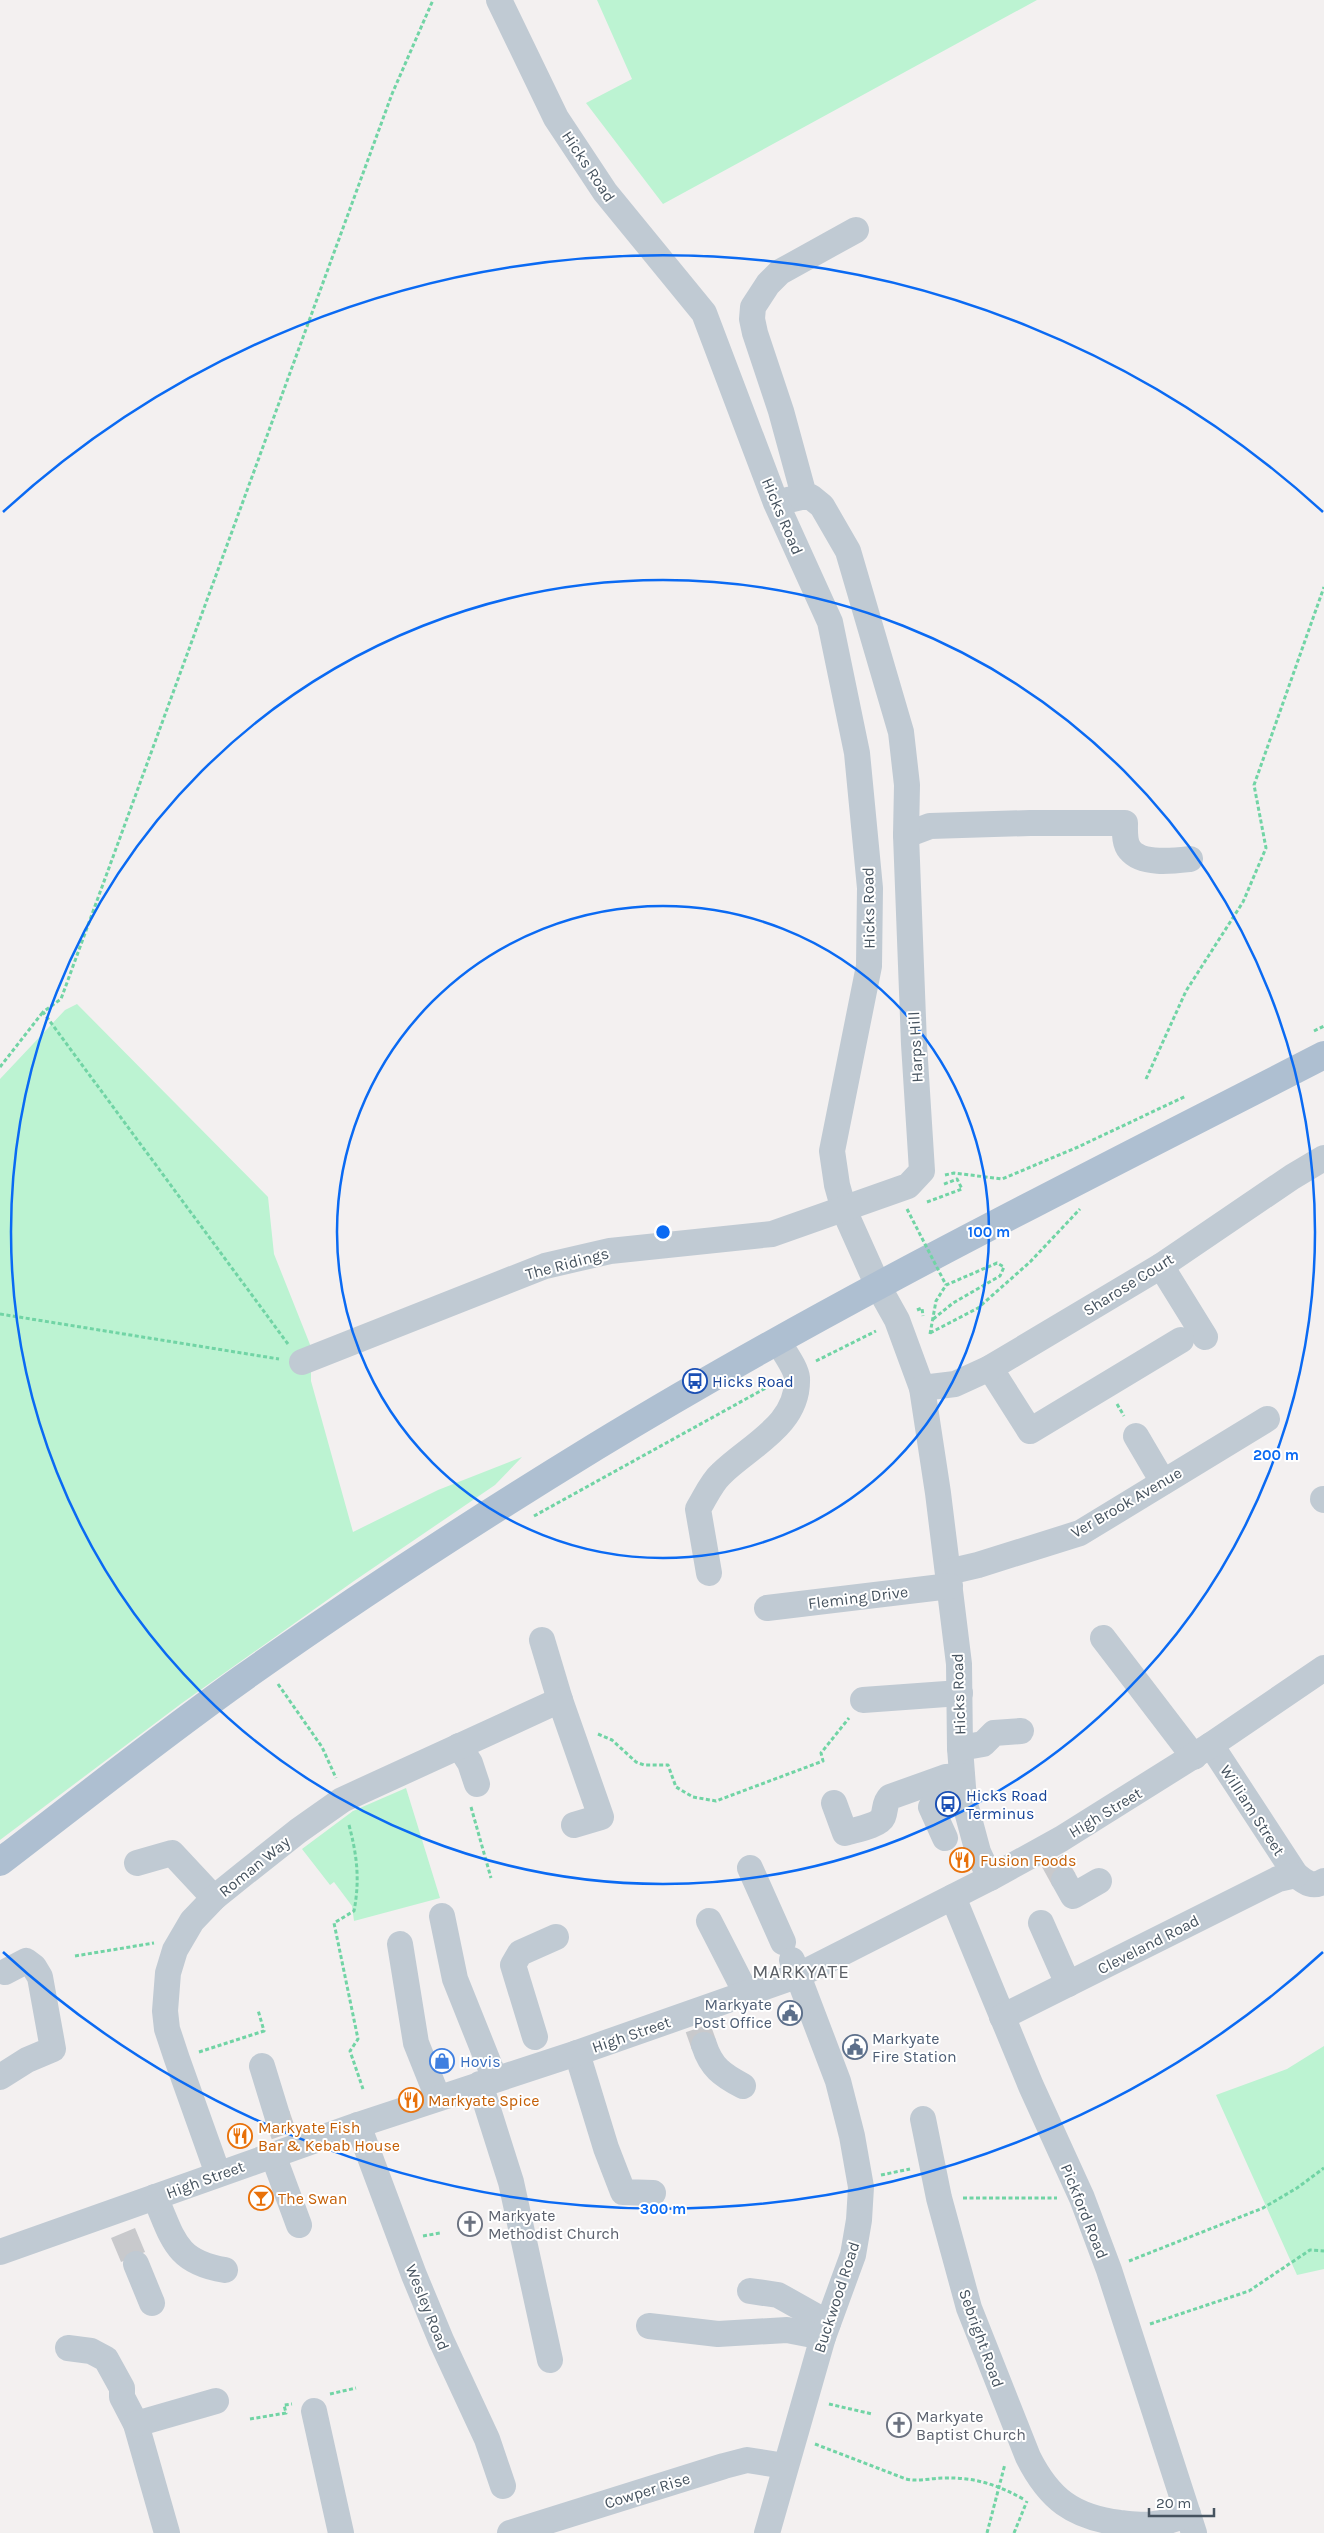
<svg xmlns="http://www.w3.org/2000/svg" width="1324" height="2533" font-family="Karla,sans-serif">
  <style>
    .green { fill: #bcf3d2 }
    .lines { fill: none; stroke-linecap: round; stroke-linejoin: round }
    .minor-tunnel { stroke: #c8c9cc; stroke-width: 26; stroke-dasharray: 26 13; stroke-linecap: butt }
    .path { stroke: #71d4a5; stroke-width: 3; stroke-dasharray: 4 2.5; stroke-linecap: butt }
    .minor { stroke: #c0cad3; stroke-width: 26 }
    .major { stroke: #aebfd1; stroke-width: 28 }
    .path-bridge { stroke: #71d4a5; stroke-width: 3; stroke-dasharray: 4 2.5; stroke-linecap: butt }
    .ring { fill: none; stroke: #0a6af3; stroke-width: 2.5 }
    .labels { text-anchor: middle; stroke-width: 4; stroke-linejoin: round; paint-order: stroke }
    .street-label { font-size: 16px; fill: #46535f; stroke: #fff }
    .transit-label { font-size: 16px; fill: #164399; stroke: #fff; text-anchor: start }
    .food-label { font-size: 16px; fill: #c56008; stroke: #fff; text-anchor: start }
    .service-label { font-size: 16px; fill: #4e5e75; stroke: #fff; text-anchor: end }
    .shop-label { font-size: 16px; fill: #366cbe; stroke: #fff; text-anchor: start }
    .worship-label { font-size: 16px; fill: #5b616d; stroke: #fff; text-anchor: start }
    .quarter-label { font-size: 19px; letter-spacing: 1px; fill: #5c6066; stroke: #fff }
    .centre { fill: #0a6af3; stroke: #fff; stroke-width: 2.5 }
    .ring-label { font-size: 15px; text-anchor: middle; font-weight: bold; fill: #0a6af3; stroke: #fff; stroke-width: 4; stroke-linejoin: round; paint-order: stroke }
  </style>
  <rect width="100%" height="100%" fill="#f3f0f0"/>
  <g class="green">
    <polygon points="597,0 1037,0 663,204 586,103 632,79"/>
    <polygon points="77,1004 268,1197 274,1254 311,1347 311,1381 353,1532 438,1490 522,1457 495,1485 354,1581 182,1703 0,1840 0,1079 65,1010"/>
    <polygon points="406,1788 440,1898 354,1921 352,1906 334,1882 330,1885 302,1849 353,1811"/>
    <polygon points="1324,2046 1324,2269 1297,2275 1216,2095 1287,2069"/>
  </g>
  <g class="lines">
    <g class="minor-tunnel">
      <polyline points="1053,1860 1064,1880"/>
      <polyline points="698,2028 704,2045"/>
      <polyline points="277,2115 284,2135"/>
      <polyline points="123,2233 136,2264"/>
    </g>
    <g class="path">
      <polyline points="1314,1031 1324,1026"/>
      <polyline points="0,1067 43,1012"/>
      <polyline points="1146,1079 1186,991 1243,902 1266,848 1254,785 1324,587"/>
      <polyline points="945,1175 954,1173 1002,1179 1078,1147 1186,1096"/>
      <polyline points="927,1202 962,1189 957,1179 942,1185"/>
      <polyline points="917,1310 922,1308 923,1316"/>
      <polyline points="0,1314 279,1359"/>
      <polyline points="930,1333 978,1308 1030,1262 1080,1209"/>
      <polyline points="930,1334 936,1301 946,1285 997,1263 1004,1267 1000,1276 953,1303 932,1320"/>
      <polyline points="288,1344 43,1012 61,999 392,94 433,0"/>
      <polyline points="816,1361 876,1331"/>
      <polyline points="1117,1404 1124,1416"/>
      <polyline points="534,1516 773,1384"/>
      <polyline points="278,1684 322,1747 336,1778"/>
      <polyline points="598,1734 612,1740 636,1762 644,1765 668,1765 676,1787 693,1797 716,1801 823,1761 821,1753 849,1718"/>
      <polyline points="471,1807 491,1878"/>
      <path d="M349 1825C357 1855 360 1880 354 1911L334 1923 358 2039 350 2051 363 2089"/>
      <polyline points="75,1956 154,1943"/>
      <polyline points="199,2052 264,2031 258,2010"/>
      <polyline points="881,2175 910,2169"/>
      <polyline points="963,2198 1057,2198"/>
      <polyline points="423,2236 440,2233"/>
      <polyline points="1129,2261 1263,2208 1297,2188 1324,2168"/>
      <polyline points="1150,2324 1249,2291 1310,2250 1324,2251"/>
      <polyline points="330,2394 356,2388"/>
      <polyline points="829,2404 872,2414"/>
      <polyline points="250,2419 286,2413 284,2405 292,2404"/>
      <path d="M815 2444 906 2479C919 2482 931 2478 944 2478 975 2477 998 2485 1025 2500"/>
      <polyline points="987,2533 1005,2464"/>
      <polyline points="1014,2533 1027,2501"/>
    </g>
    <g class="minor">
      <polyline points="499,0 556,118 605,192 704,313 776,503 830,622 857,753 870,888 869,966 832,1151 837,1185 844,1210 878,1286 897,1320 922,1388 938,1493 959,1664 960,1748 964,1800 978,1852 990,1878"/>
      <polyline points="784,501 801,497 802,488 781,411 755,333 752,319 753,307 768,284 780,272 856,230"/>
      <path d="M906 835 930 826 1030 823H1125C1125 832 1124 843 1130 850 1142 865 1173 861 1190 859"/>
      <polyline points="1161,1266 1205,1337"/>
      <polyline points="302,1362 545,1266 610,1251 772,1234 908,1186 922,1171 914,1044 906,835 907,785 901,732 848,551 822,506 811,497 801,497"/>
      <polyline points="990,1368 1030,1431 1181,1340"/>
      <polyline points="922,1388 955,1384 990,1368 1161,1266 1292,1177 1324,1158"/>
      <polyline points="1136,1436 1163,1482"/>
      <polyline points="1323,1499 1324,1500"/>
      <polyline points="948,1572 978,1565 1080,1533 1267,1419"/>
      <path d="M709 1573 698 1509C705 1498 711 1483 721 1474 749 1446 799 1425 797 1378 796 1367 783 1351 778 1341"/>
      <polyline points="767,1608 950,1586"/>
      <polyline points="1103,1638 1194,1757"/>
      <polyline points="542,1640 560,1700"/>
      <polyline points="863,1700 960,1693"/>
      <path d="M1211 1745 1296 1875C1306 1883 1313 1888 1324 1881"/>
      <polyline points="459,1746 470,1763 477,1784"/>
      <polyline points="960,1748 983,1744 994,1733 1021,1731"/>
      <path d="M834 1803 845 1833C854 1830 879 1826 883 1817 886 1809 884 1803 890 1797L946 1777 962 1776"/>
      <polyline points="945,1838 931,1807 964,1800"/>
      <polyline points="137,1863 172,1853 214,1898"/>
      <polyline points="750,1868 783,1942"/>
      <polyline points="1064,1880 1073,1896 1099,1881"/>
      <polyline points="953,1897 1031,2086 1082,2198 1109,2270 1194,2533"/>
      <polyline points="442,1916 455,1979 495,2079"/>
      <polyline points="709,1921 746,1993"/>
      <polyline points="1041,1923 1068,1984"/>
      <polyline points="400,1944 416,2043 438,2098"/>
      <polyline points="1002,2017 1278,1879 1296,1875"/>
      <polyline points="535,2037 513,1965 520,1953 556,1937"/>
      <path d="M704 2045C711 2067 722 2075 743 2086"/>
      <polyline points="577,2053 606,2148 623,2192 653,2193"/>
      <polyline points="262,2066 277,2115"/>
      <polyline points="0,2077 27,2060 53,2049 40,1977 34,1967 26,1961 5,1972"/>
      <polyline points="480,2084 511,2182 550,2360"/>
      <path d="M923 2119 939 2198 969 2308 1028 2457C1049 2499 1073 2517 1120 2523 1131 2524 1143 2526 1154 2524 1166 2523 1177 2518 1188 2514"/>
      <polyline points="358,2125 414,2275 441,2340 487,2439 503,2486"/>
      <polyline points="273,2155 299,2225"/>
      <polyline points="218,2174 177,2059 167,2029 165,2011 168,1973 175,1950 192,1921 214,1898 245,1873 298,1831 342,1800 560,1700 601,1817 574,1825"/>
      <path d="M155 2197C173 2238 175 2262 225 2270"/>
      <polyline points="0,2252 358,2125 577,2053 799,1975 990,1878 1061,1839 1211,1745 1324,1668"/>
      <polyline points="136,2264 152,2303"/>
      <polyline points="750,2291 778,2295 828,2323"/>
      <polyline points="649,2326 718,2334 787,2330 823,2337"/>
      <polyline points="68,2348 91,2351 106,2359 122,2388 122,2397 136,2424 167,2533"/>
      <polyline points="314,2411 341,2533"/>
      <polyline points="136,2424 216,2401"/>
      <polyline points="510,2533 724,2466 747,2460 785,2466"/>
      <polyline points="767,2533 823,2337 853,2255 859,2220 861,2187 852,2136 838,2081 792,1960"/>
    </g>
    <path class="major" d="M0 1862C81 1800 160 1737 243 1678 357 1597 476 1520 595 1447 831 1303 1079 1181 1324 1055"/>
    <polyline class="path-bridge" points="907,1209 946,1285"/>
  </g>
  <g class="ring">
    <circle cx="663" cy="1232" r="326"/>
    <circle cx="663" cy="1232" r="652"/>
    <path d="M1323 1952A977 977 0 0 1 3 1952M3 512A977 977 0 0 1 1323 512"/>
  </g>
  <defs>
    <symbol id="bus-ring" viewBox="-11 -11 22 22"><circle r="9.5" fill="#fff" stroke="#1a4fb4" stroke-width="1.5"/><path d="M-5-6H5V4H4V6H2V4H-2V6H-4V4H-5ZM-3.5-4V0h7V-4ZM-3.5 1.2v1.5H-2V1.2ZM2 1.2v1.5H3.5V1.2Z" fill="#1a4fb4"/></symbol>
    <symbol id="restaurant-ring" viewBox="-11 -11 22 22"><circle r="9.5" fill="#fff" stroke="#e8710a" stroke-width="1.5"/><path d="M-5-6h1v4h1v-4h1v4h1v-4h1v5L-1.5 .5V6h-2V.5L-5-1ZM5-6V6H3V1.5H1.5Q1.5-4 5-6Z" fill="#e8710a"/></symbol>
    <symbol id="civic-ring" viewBox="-11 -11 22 22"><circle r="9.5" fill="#fff" stroke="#5c6f8a" stroke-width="1.5"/><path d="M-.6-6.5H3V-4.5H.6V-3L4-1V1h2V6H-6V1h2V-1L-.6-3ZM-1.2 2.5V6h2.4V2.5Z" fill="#5c6f8a"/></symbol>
    <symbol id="shop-ring" viewBox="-11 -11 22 22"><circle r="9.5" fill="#fff" stroke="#3f7fe0" stroke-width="1.5"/><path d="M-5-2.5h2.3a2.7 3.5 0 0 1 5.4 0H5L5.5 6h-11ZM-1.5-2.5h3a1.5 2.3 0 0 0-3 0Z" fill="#3f7fe0"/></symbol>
    <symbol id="bar-ring" viewBox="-11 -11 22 22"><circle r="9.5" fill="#fff" stroke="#e8710a" stroke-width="1.5"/><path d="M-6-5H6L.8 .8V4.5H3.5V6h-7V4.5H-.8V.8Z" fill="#e8710a"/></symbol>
    <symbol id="church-ring" viewBox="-11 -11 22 22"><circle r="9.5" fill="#fff" stroke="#6b7280" stroke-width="1.5"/><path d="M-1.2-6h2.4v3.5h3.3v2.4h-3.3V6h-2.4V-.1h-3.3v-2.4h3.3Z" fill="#6b7280"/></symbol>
  </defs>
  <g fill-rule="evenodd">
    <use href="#bus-ring" x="681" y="1367" width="28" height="28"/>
    <use href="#bus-ring" x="934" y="1790" width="28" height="28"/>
    <use href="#restaurant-ring" x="948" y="1846" width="28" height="28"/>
    <use href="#civic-ring" x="776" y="1999" width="28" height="28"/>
    <use href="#civic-ring" x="841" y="2033" width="28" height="28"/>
    <use href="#shop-ring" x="428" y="2047" width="28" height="28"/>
    <use href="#restaurant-ring" x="397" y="2086" width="28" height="28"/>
    <use href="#restaurant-ring" x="226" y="2122" width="28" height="28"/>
    <use href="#bar-ring" x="247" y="2184" width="28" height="28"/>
    <use href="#church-ring" x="456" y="2210" width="28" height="28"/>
    <use href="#church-ring" x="885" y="2411" width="28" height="28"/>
  </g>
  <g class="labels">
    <g class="street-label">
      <text transform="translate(589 166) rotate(56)" y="6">Hicks Road</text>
      <text transform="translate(783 516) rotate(67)" y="6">Hicks Road</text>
      <text transform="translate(868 908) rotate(-91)" y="6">Hicks Road</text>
      <text transform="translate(915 1047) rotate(-93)" y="6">Harps Hill</text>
      <text transform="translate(567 1263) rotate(-15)" y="6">The Ridings</text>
      <text transform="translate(1128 1284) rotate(-32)" y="6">Sharose Court</text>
      <text transform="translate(1126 1502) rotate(-30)" y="6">Ver Brook Avenue</text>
      <text transform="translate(858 1597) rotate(-7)" y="6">Fleming Drive</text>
      <text transform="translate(958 1694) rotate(-92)" y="6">Hicks Road</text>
      <text transform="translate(1253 1810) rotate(57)" y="6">William Street</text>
      <text transform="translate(1105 1812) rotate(-31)" y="6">High Street</text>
      <text transform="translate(254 1866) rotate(-39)" y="6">Roman Way</text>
      <text transform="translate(1148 1944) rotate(-27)" y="6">Cleveland Road</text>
      <text transform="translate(631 2034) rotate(-19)" y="6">High Street</text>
      <text transform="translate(205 2179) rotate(-20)" y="6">High Street</text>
      <text transform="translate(1085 2211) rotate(68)" y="6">Pickford Road</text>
      <text transform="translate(836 2297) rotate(-72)" y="6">Buckwood Road</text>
      <text transform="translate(428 2307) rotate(68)" y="6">Wesley Road</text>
      <text transform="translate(982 2338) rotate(70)" y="6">Sebright Road</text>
      <text transform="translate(647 2490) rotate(-17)" y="6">Cowper Rise</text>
    </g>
    <g class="transit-label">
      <text x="712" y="1387">Hicks Road</text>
      <text x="966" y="1801">Hicks Road<tspan x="966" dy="18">Terminus</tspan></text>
    </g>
    <g class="food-label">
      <text x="980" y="1866">Fusion Foods</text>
      <text x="428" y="2106">Markyate Spice</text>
      <text x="258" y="2133">Markyate Fish<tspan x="258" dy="18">Bar &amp; Kebab House</tspan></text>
      <text x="278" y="2204">The Swan</text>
    </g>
    <g class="service-label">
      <text x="772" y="2010">Markyate<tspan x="772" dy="18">Post Office</tspan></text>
      <text x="872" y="2044" text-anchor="start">Markyate<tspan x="872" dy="18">Fire Station</tspan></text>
    </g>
    <g class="shop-label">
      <text x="460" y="2067">Hovis</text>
    </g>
    <g class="worship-label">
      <text x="488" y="2221">Markyate<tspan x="488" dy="18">Methodist Church</tspan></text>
      <text x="916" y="2422">Markyate<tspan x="916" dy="18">Baptist Church</tspan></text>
    </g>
    <g class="quarter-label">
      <text x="801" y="1978">MARKYATE</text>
    </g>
  </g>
  <circle cx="663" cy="1232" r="8" class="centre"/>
  <g class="ring-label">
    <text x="989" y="1237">100 m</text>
    <text x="1276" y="1460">200 m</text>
    <text x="663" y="2214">300 m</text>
  </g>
  <path d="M1149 2508v8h65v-8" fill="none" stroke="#46535f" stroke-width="2.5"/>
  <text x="1156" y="2508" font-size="15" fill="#46535f" stroke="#ffffff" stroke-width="4" paint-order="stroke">20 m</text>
</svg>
